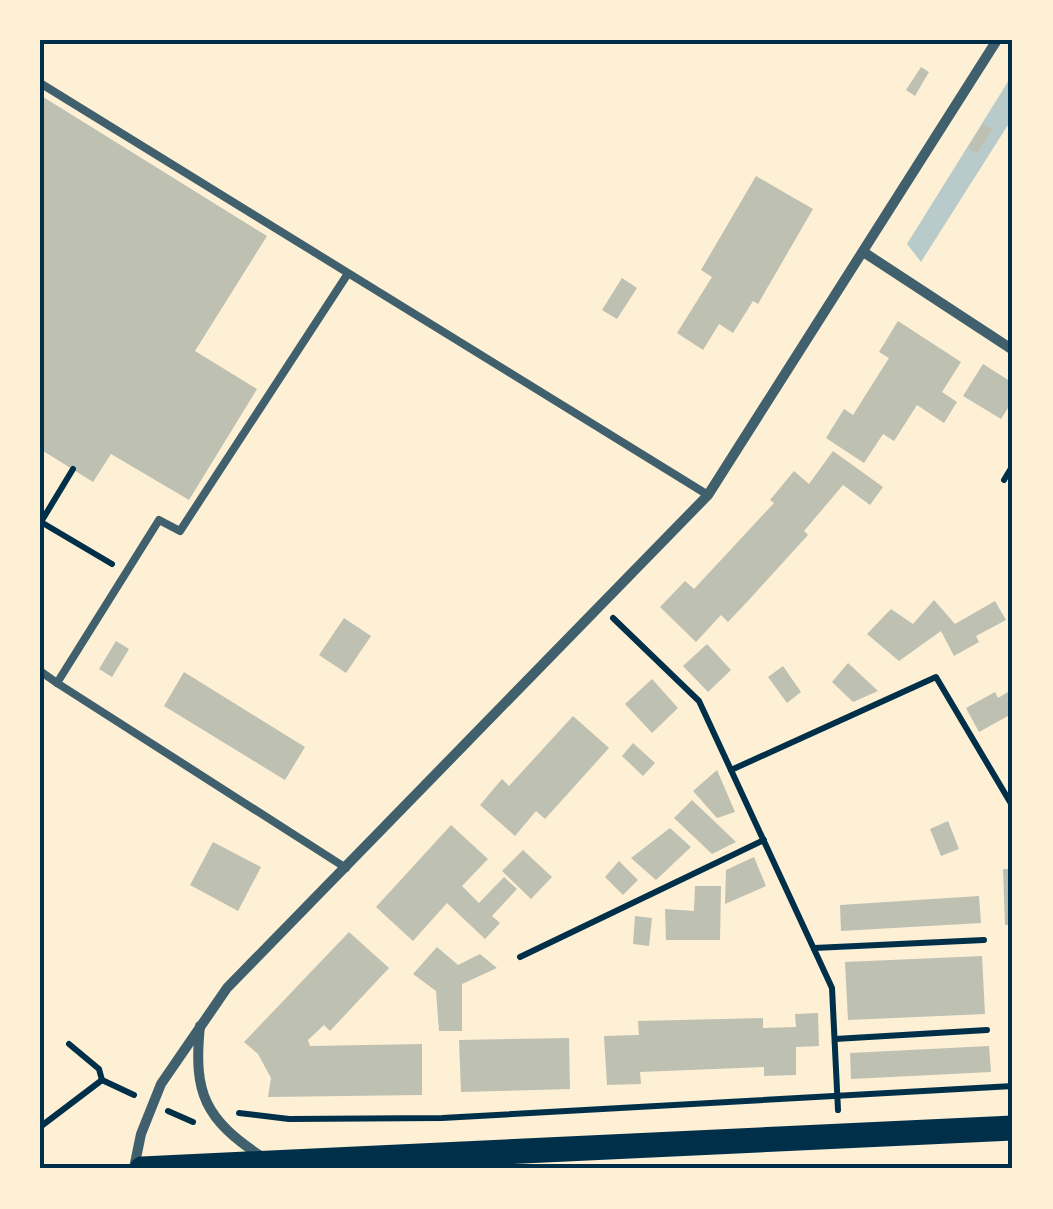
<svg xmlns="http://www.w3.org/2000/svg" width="1053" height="1209" font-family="'DejaVu Sans',sans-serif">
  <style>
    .green { fill: #b9caca }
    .building { fill: #bec0b2 }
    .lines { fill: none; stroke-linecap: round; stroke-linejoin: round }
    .path { stroke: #003049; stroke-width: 6 }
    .service { stroke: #3f606c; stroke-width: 8 }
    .minor { stroke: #3f606c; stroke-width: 10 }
    .primary { stroke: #003049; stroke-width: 25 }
    .neatline { fill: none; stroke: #003049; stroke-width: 4 }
  </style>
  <rect width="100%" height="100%" fill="#fdf0d5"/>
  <polygon class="green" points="1009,80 1013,81 1013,117 921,262 907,244"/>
  <g class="building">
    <polygon points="921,67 929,72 915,96 906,90"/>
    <polygon points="40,95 267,236 195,351 257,389 189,500 111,454 93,482 40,449"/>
    <polygon points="983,124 992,130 977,153 968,148"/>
    <polygon points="756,176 813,209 758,304 753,301 733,333 719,324 703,350 677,333 712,277 701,270"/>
    <polygon points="622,278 637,288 617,319 602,310"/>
    <polygon points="898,321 961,362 942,392 957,402 944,423 917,405 894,441 883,434 864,463 826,438 844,409 853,415 889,358 879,352"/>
    <polygon points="983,364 1013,383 1013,400 1001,419 963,396"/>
    <polygon points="833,451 883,487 870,505 843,485 804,531 808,535 747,602 728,622 721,615 696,642 660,607 685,581 694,589 774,503 770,500 794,471 809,484"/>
    <polygon points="934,600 955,624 995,601 1006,620 976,636 979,642 954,656 941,631 899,661 867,634 891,609 913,624"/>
    <polygon points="344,618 371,636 346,673 319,655"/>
    <polygon points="116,641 129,649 112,677 99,669"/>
    <polygon points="707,644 731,670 708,692 683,666"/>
    <polygon points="848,663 878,691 853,702 832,682"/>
    <polygon points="783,666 801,692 787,703 768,677"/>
    <polygon points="184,672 305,747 285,780 164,706"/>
    <polygon points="652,679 678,708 652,733 625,704"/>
    <polygon points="1013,689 1013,724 1008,716 979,732 966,708 995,692 998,698"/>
    <polygon points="573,716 609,748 545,819 536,811 515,836 480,805 502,779 509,786"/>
    <polygon points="633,743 655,763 643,776 622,756"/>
    <polygon points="717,770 735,812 717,818 693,791"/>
    <polygon points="692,800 736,842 712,854 674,818"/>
    <polygon points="948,821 959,849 941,856 930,829"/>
    <polygon points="451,825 488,859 462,886 479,903 504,877 517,889 492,916 500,923 485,939 447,903 413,941 376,907"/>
    <polygon points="670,828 691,847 656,880 631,858"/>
    <polygon points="213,842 261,867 238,911 190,885"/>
    <polygon points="523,850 552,877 531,899 502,871"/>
    <polygon points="754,857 766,886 725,904 726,870"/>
    <polygon points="619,861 638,880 623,895 605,877"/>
    <polygon points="1003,869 1013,869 1013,925 1005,925"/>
    <polygon points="695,886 721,886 720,940 666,940 665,909 694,911"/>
    <polygon points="979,896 981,923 841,931 840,905"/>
    <polygon points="635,916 652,918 649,946 633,944"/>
    <polygon points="349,932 389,968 330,1031 324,1025 308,1040 310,1046 422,1044 422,1095 268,1097 271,1078 258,1054 244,1042"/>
    <polygon points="437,947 458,965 480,954 497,968 462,984 462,1031 439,1031 436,991 413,974"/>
    <polygon points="982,956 985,1014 848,1020 845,962"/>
    <polygon points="818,1013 819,1046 796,1047 796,1075 764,1076 764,1067 640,1072 641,1084 607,1085 604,1036 639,1035 638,1021 763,1018 763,1028 796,1027 795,1014"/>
    <polygon points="569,1038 570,1089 461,1092 459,1040"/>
    <polygon points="989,1046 991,1072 851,1079 850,1053"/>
  </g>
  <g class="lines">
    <g class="path">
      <polyline points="1004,480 1013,465"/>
      <polyline points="41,522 112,564"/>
      <polyline points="41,522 73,469"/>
      <polyline points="613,618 699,701 832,988 838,1110"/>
      <polyline points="731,770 936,677 1013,807"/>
      <polyline points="814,948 984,940"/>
      <polyline points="520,957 764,840"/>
      <polyline points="835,1039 987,1030"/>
      <polyline points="69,1044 99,1069 102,1080"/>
      <polyline points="168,1111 193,1122"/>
      <polyline points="239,1113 289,1119 442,1118 1013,1086"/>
      <polyline points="40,1127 102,1080 134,1095"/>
    </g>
    <g class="service">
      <polyline points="40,83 708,495"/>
      <polyline points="40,671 57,683"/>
      <polyline points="346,868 57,683 159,520 180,531 347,275"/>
    </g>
    <g class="minor">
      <polyline points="865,253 1013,350"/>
      <path d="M200 1026C193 1094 205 1119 262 1157"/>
      <polyline points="134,1168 141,1134 161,1084 227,988 708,495 997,40"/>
    </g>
    <polyline class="primary" points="142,1169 1013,1128"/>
  </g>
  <rect width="1053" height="1209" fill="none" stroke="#fdf0d5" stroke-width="85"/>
  <rect x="42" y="42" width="968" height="1124" class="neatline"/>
</svg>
